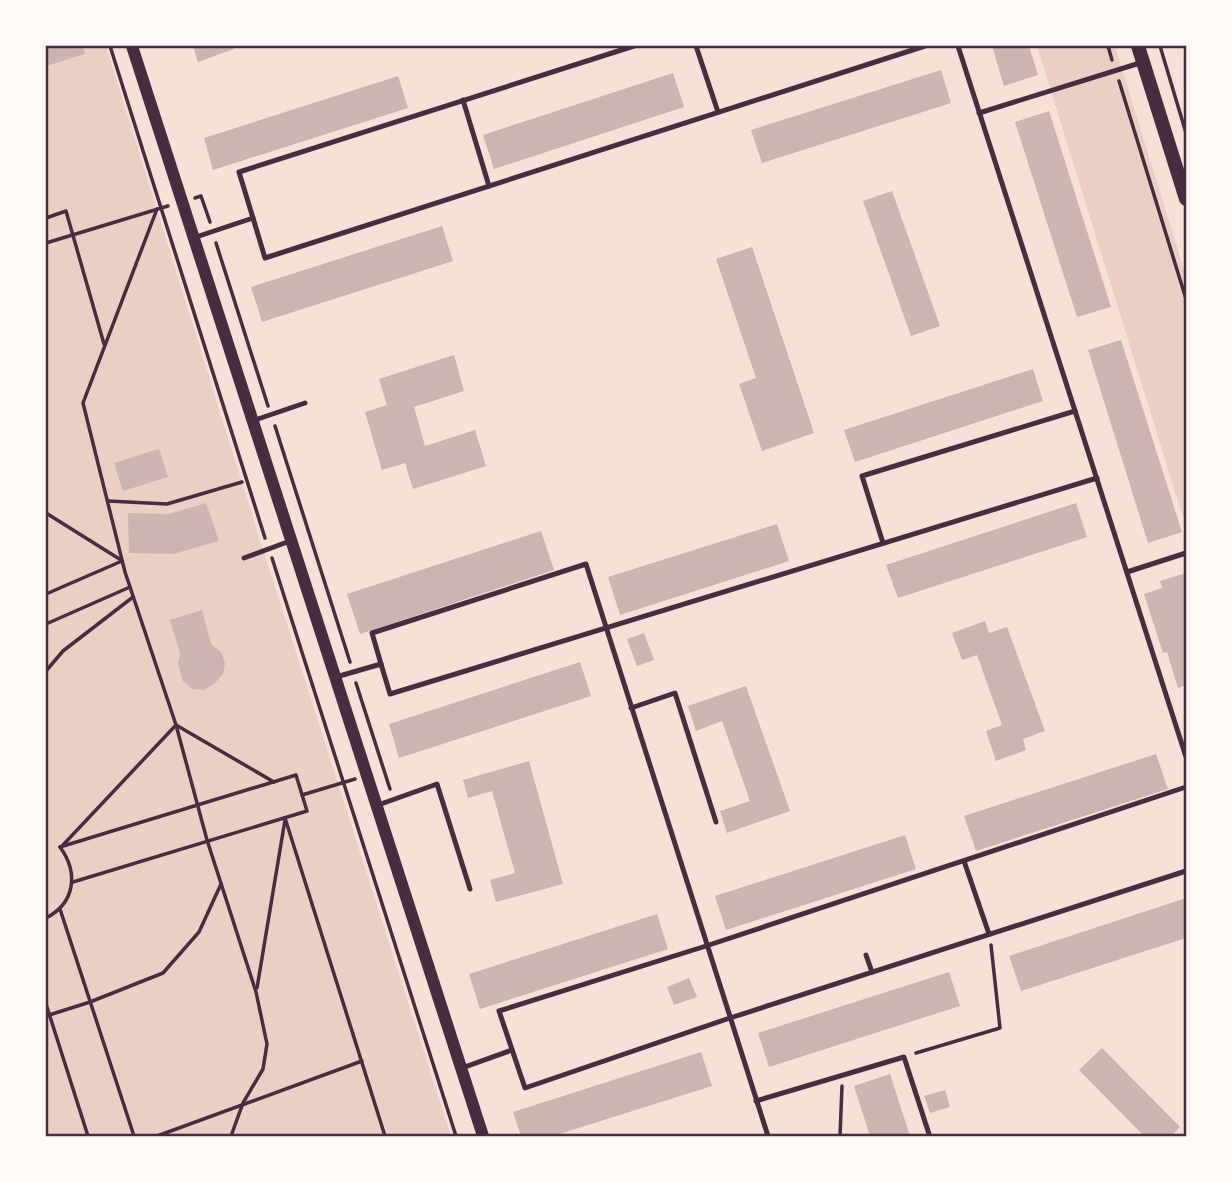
<svg xmlns="http://www.w3.org/2000/svg" width="1232" height="1182" font-family="Montserrat,sans-serif">
  <style>
    .green { fill: #ebcfc5 }
    .building { fill: #ccb4b1 }
    .lines { fill: none; stroke-linecap: round; stroke-linejoin: round }
    .path { stroke: #4a2c40; stroke-width: 3.5 }
    .service { stroke: #4a2c40; stroke-width: 5 }
    .tertiary { stroke: #4a2c40; stroke-width: 12 }
    .secondary { stroke: #4a2c40; stroke-width: 14 }
    .neatline { fill: none; stroke: #4a2c40; stroke-width: 2.5 }
  </style>
  <rect width="100%" height="100%" fill="#f7e1d7"/>
  <g class="green">
    <polygon points="46,46 106,46 255,524 451,1136 46,1136"/>
    <polygon points="1037,46 1115,46 1186,276 1186,527"/>
  </g>
  <g class="building">
    <polygon points="46,46 83,46 85,54 46,66"/>
    <polygon points="193,46 233,46 234,49 198,62"/>
    <polygon points="992,46 1029,46 1038,75 1004,86"/>
    <polygon points="941,70 951,103 762,163 751,130"/>
    <polygon points="673,73 684,107 494,169 483,135"/>
    <polygon points="398,76 408,108 213,170 204,138"/>
    <polygon points="1049,111 1111,307 1077,317 1015,122"/>
    <polygon points="892,191 940,326 911,336 863,201"/>
    <polygon points="442,226 453,261 262,322 251,287"/>
    <polygon points="752,247 814,433 762,451 739,384 756,378 716,259"/>
    <polygon points="1121,340 1182,532 1148,543 1088,350"/>
    <polygon points="454,355 464,391 414,407 425,446 475,430 486,466 413,489 405,463 382,470 365,412 387,405 379,379"/>
    <polygon points="1033,369 1043,401 855,462 844,430"/>
    <polygon points="159,449 168,477 123,491 114,463"/>
    <polygon points="206,503 219,541 173,554 129,553 128,513 169,514"/>
    <polygon points="1076,503 1087,537 898,598 886,565"/>
    <polygon points="777,524 789,561 620,615 608,577"/>
    <polygon points="541,531 554,570 360,634 347,594"/>
    <polygon points="1186,573 1186,685 1178,688 1167,652 1163,653 1144,594 1162,588 1160,581"/>
    <polygon points="202,610 211,644 221,652 225,663 223,674 214,684 204,690 192,689 183,681 178,664 180,653 170,620"/>
    <polygon points="985,621 989,633 1007,627 1045,731 1023,739 1026,750 996,761 986,731 1002,725 977,655 962,660 952,633"/>
    <polygon points="644,633 654,660 637,666 627,639"/>
    <polygon points="580,662 591,696 399,758 389,724"/>
    <polygon points="746,686 790,811 727,833 720,811 750,801 722,721 696,731 688,706"/>
    <polygon points="1156,754 1168,789 976,851 964,816"/>
    <polygon points="529,761 563,884 496,902 490,880 515,873 492,791 468,798 463,780"/>
    <polygon points="905,835 916,869 726,930 715,896"/>
    <polygon points="1186,898 1186,938 1021,991 1009,956"/>
    <polygon points="657,914 668,949 480,1009 469,974"/>
    <polygon points="949,972 960,1006 769,1067 758,1033"/>
    <polygon points="689,978 697,997 674,1005 667,987"/>
    <polygon points="1102,1048 1180,1127 1171,1136 1144,1136 1079,1070"/>
    <polygon points="701,1052 712,1086 553,1136 521,1136 513,1112"/>
    <polygon points="890,1074 910,1136 870,1136 854,1086"/>
    <polygon points="945,1090 950,1107 930,1113 924,1096"/>
  </g>
  <g class="lines">
    <g class="path">
      <polyline points="110,46 265,538"/>
      <polyline points="1108,46 1112,60"/>
      <polyline points="1160,46 1186,133"/>
      <polyline points="1119,81 1186,299"/>
      <polyline points="195,198 201,196 210,222"/>
      <polyline points="157,209 83,403 125,572 176,725 207,840 256,992 267,1044 263,1069 243,1103 231,1136"/>
      <polyline points="46,218 66,211 104,344"/>
      <polyline points="46,243 168,206"/>
      <polyline points="216,243 268,406"/>
      <polyline points="275,426 350,662"/>
      <polyline points="108,501 167,504 242,482"/>
      <polyline points="46,513 121,560"/>
      <polyline points="272,558 456,1136"/>
      <polyline points="46,594 122,561"/>
      <polyline points="46,624 130,587"/>
      <polyline points="46,671 63,651 133,597"/>
      <polyline points="356,683 390,789"/>
      <polyline points="302,795 355,779"/>
      <polyline points="285,818 385,1136"/>
      <polyline points="63,845 176,725 274,782"/>
      <polyline points="60,847 296,775 307,811 73,882"/>
      <polyline points="60,909 134,1136"/>
      <path d="M46 918C75 903 79 873 60 847"/>
      <polyline points="257,988 285,820"/>
      <polyline points="46,1004 88,1136"/>
      <polyline points="46,1016 90,1002 163,973 199,932 221,884"/>
      <polyline points="916,1053 1000,1028 991,945"/>
      <polyline points="157,1136 362,1061"/>
      <polyline points="840,1136 842,1086"/>
    </g>
    <g class="service">
      <polyline points="696,46 718,112"/>
      <polyline points="958,46 1186,757"/>
      <polyline points="463,100 489,186"/>
      <polyline points="979,113 1143,62"/>
      <polyline points="253,218 239,172 634,46"/>
      <polyline points="193,238 253,218 265,258 925,46"/>
      <polyline points="255,420 305,403"/>
      <polyline points="883,543 862,476 1075,411"/>
      <polyline points="244,558 290,541"/>
      <polyline points="1127,572 1186,553"/>
      <polyline points="381,664 372,633 586,564 768,1136"/>
      <polyline points="336,677 381,664 390,694 1097,478"/>
      <polyline points="631,708 675,693 716,822"/>
      <polyline points="1186,787 706,946 499,1011 525,1088 730,1018 1186,871"/>
      <polyline points="378,805 437,784 470,889"/>
      <polyline points="964,861 989,934"/>
      <polyline points="866,955 872,972"/>
      <polyline points="462,1068 512,1050"/>
      <polyline points="756,1101 904,1057 929,1134"/>
    </g>
    <polyline class="tertiary" points="132,46 483,1136"/>
    <polyline class="secondary" points="1138,46 1186,199"/>
  </g>
  <rect width="1232" height="1182" fill="none" stroke="#fffaf5" stroke-width="94"/>
  <rect x="47" y="47" width="1138" height="1088" class="neatline"/>
</svg>
